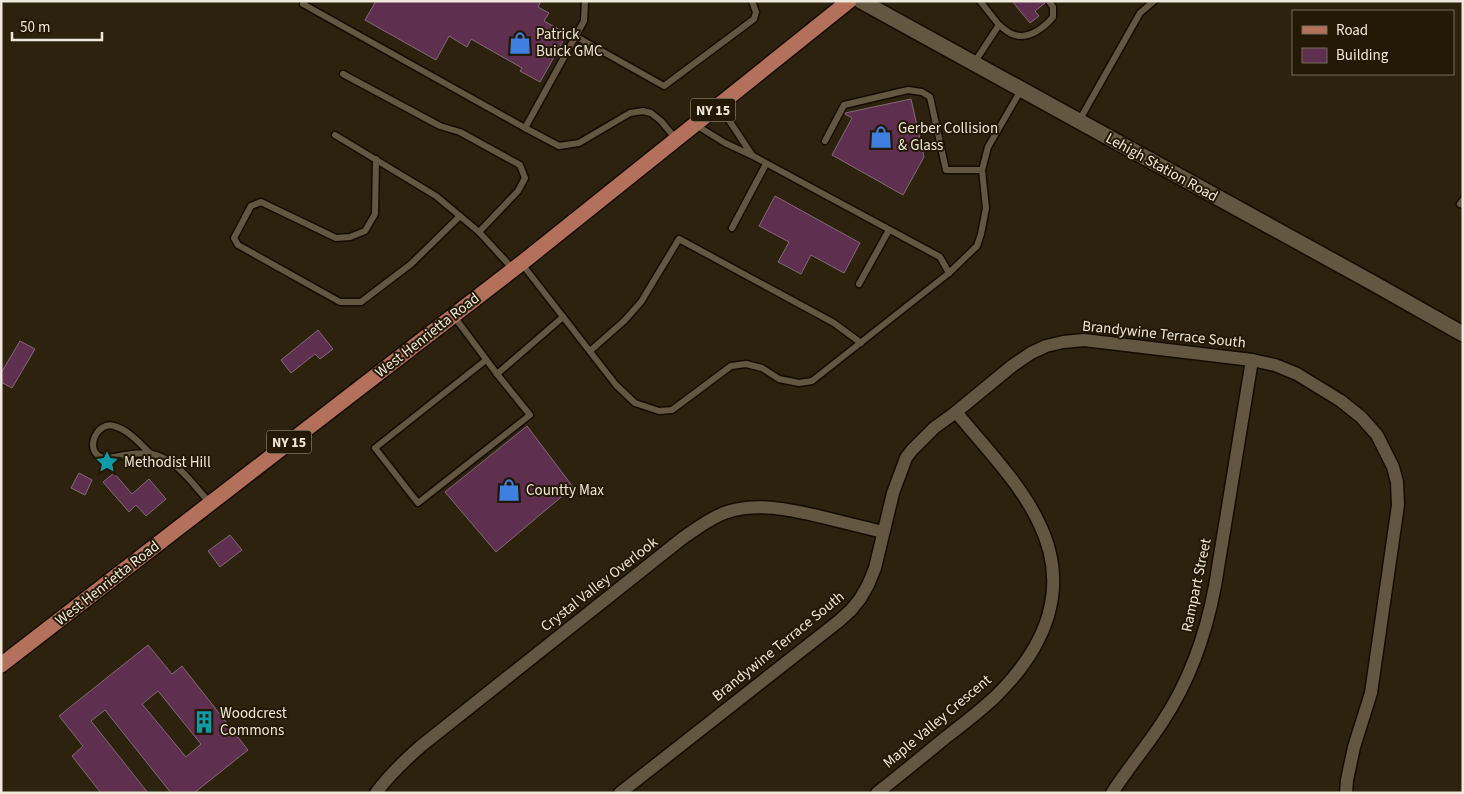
<svg xmlns="http://www.w3.org/2000/svg" width="1464" height="794" font-family="'Source Sans 3',sans-serif">
  <style>
    .building { fill: #5f2f50; stroke: #826a79; fill-rule: evenodd }
    .lines { fill: none; stroke-linecap: round; stroke-linejoin: round }
    .service-casing { stroke: #150b00; stroke-width: 9 }
    .minor-casing { stroke: #150b00; stroke-width: 15 }
    .tertiary-casing { stroke: #150b00; stroke-width: 18 }
    .primary-casing { stroke: #150b00; stroke-width: 18 }
    .service { stroke: #635741; stroke-width: 6 }
    .minor { stroke: #635741; stroke-width: 12 }
    .tertiary { stroke: #635741; stroke-width: 15 }
    .primary { stroke: #b3715b; stroke-width: 15 }
    .labels { text-anchor: middle; stroke-width: 4; stroke-linejoin: round; paint-order: stroke }
    .shield { fill: #241905; stroke: #b2aa9b; stroke-width: 1 }
    .shield-label { font-size: 14px; font-weight: bold; fill: #efe8db }
    .poi-label { font-size: 15px; fill: #efe8db; stroke: #241905; text-anchor: start }
    .street-label { font-size: 15px; fill: #efe8db; stroke: #241905 }
  </style>
  <rect width="100%" height="100%" fill="#2d220e"/>
  <g class="building">
    <polygon points="376,1 541,1 538,7 549,13 544,21 567,34 540,82 520,71 522,68 471,39 467,47 449,36 436,60 365,20"/>
    <polygon points="1012,1 1044,1 1045,3 1035,11 1039,16 1030,23"/>
    <polygon points="911,99 924,157 903,195 832,155 852,118 845,114 845,113"/>
    <polygon points="775,196 860,243 844,273 811,255 801,274 778,262 789,242 759,226"/>
    <polygon points="318,330 333,349 320,359 315,354 291,373 281,360"/>
    <polygon points="20,341 35,349 12,388 1,382 1,373"/>
    <polygon points="527,426 573,487 496,552 445,492"/>
    <polygon points="79,473 92,480 85,495 71,488"/>
    <polygon points="114,473 132,494 149,479 166,499 146,516 136,505 129,512 103,482"/>
    <polygon points="230,535 242,550 220,567 208,551"/>
    <path d="M148 645 172 674 182 666 248 750 194 793H171L105 710 91 721 148 793H101L72 756 83 746 59 716ZM158 691 201 744 186 757 142 704Z"/>
  </g>
  <g class="lines">
    <defs>
      <g id="service">
        <polyline points="305,1 303,4 525,128"/>
        <polyline points="585,1 584,21 525,128 559,146 579,143 630,113 643,111 651,113 661,121 676,139"/>
        <path d="M999 25C1003 28 1007 32 1012 34 1027 41 1044 28 1053 17V7L1049 1"/>
        <polyline points="575,36 664,86 754,19 756,12 752,1"/>
        <polyline points="974,63 999,25 980,1"/>
        <polyline points="343,74 440,126 460,132 520,165 525,178 518,191 479,232"/>
        <polyline points="719,105 752,155"/>
        <polyline points="1079,121 1140,13 1154,1"/>
        <polyline points="696,125 725,143 753,156 940,257 949,273"/>
        <polyline points="335,135 436,196 479,232 513,269"/>
        <polyline points="825,141 844,105 908,90 922,92 930,97 946,170 982,170"/>
        <polyline points="376,159 375,214 365,231 350,237 336,238 261,202 251,206 234,238 238,245 340,302 361,302 411,264 460,216"/>
        <polyline points="1463,200 1460,204 1463,205"/>
        <polyline points="732,228 766,164"/>
        <polyline points="522,264 616,385 635,403 659,411 672,410 731,366 746,364 762,368 779,379 799,383 812,381 949,273 977,246 981,234 986,208 982,170 988,147 1021,90"/>
        <polyline points="859,284 889,230"/>
        <polyline points="453,315 497,374 563,317"/>
        <polyline points="590,351 624,321 641,302 679,239 834,323 861,343"/>
        <polyline points="486,360 375,448 418,503 530,415 497,374"/>
        <path d="M151 454C140 444 129 430 114 426 98 421 85 447 99 456 106 460 118 456 125 455 134 454 143 452 152 454 177 459 194 486 210 503"/>
      </g>
      <g id="minor">
        <path d="M376 793C389 775 405 760 421 746L684 537C698 528 711 517 727 512 760 502 791 510 822 517 842 522 862 527 883 532"/>
        <polyline points="620,793 839,621 851,610 860,599 868,585 875,568 893,493 906,458 912,450 934,428 956,412 1012,366 1031,353 1046,346 1063,342 1084,340 1252,360 1275,365 1297,374 1341,401 1361,417 1377,435 1393,467 1397,482 1398,505 1371,693 1354,747 1347,780 1346,793"/>
        <path d="M877 793C900 775 922 757 945 738 962 725 979 712 995 697 1045 648 1072 588 1038 521 1020 483 983 445 956 412"/>
        <path d="M1112 793C1128 768 1147 746 1163 721 1190 680 1206 634 1215 586L1252 360"/>
      </g>
      <polyline id="tertiary" points="861,1 1373,283 1463,334"/>
      <polyline id="primary" points="1,665 528,258 849,1"/>
    </defs>
    <use href="#service" class="service-casing"/>
    <use href="#minor" class="minor-casing"/>
    <use href="#tertiary" class="tertiary-casing"/>
    <use href="#primary" class="primary-casing"/>
    <use href="#service" class="service"/>
    <use href="#minor" class="minor"/>
    <use href="#tertiary" class="tertiary"/>
    <use href="#primary" class="primary"/>
  </g>
  <defs>
    <symbol id="shop-bare" viewBox="-9 -9 18 18"><path d="M-5-2.5h2.3a2.7 3.5 0 0 1 5.4 0H5L5.5 6h-11ZM-1.5-2.5h3a1.5 2.3 0 0 0-3 0Z" fill="#3f7fe0" stroke="#241905" stroke-width="2.5" paint-order="stroke"/></symbol>
    <symbol id="sight-bare" viewBox="-9 -9 18 18"><path d="M0-6L1.8-2.2L6-1.7L2.9 1.2L3.7 5.4L0 3.3L-3.7 5.4L-2.9 1.2L-6-1.7L-1.8-2.2Z" fill="#0f9aa8" stroke="#241905" stroke-width="2.5" paint-order="stroke"/></symbol>
    <symbol id="building-bare" viewBox="-9 -9 18 18"><path d="M-4-6H4V6H1V3H-1V6H-4ZM-2.5-4.3h1.7v1.8h-1.7ZM.8-4.3h1.7v1.8H.8ZM-2.5-1h1.7V.8h-1.7ZM.8-1h1.7V.8H.8Z" fill="#0f9aa8" stroke="#241905" stroke-width="2.5" paint-order="stroke"/></symbol>
  </defs>
  <g fill-rule="evenodd">
    <use href="#shop-bare" x="504" y="27" width="32" height="32"/>
    <use href="#shop-bare" x="865" y="121" width="32" height="32"/>
    <use href="#sight-bare" x="91" y="446" width="32" height="32"/>
    <use href="#shop-bare" x="493" y="474" width="32" height="32"/>
    <use href="#building-bare" x="188" y="706" width="32" height="32"/>
  </g>
  <g class="labels">
    <g class="shield">
      <rect x="690.5" y="98.5" width="45" height="23" rx="4"/>
      <rect x="266.5" y="430.5" width="45" height="23" rx="4"/>
    </g>
    <g class="shield-label">
      <text x="713" y="115">NY 15</text>
      <text x="289" y="447">NY 15</text>
    </g>
    <g class="poi-label">
      <text x="536" y="39">Patrick<tspan x="536" dy="17">Buick GMC</tspan></text>
      <text x="898" y="133">Gerber Collision<tspan x="898" dy="17">&amp; Glass</tspan></text>
      <text x="124" y="467">Methodist Hill</text>
      <text x="526" y="495">Countty Max</text>
      <text x="220" y="718">Woodcrest<tspan x="220" dy="17">Commons</tspan></text>
    </g>
    <g class="street-label">
      <text transform="translate(1162 167) rotate(29)" y="5">Lehigh Station Road</text>
      <text transform="translate(1164 334) rotate(6)" y="5">Brandywine Terrace South</text>
      <text transform="translate(427 335) rotate(-38)" y="5">West Henrietta Road</text>
      <text transform="translate(107 583) rotate(-38)" y="5">West Henrietta Road</text>
      <text transform="translate(599 584) rotate(-38)" y="5">Crystal Valley Overlook</text>
      <text transform="translate(1196 585) rotate(-78)" y="5">Rampart Street</text>
      <text transform="translate(778 646) rotate(-39)" y="5">Brandywine Terrace South</text>
      <text transform="translate(937 721) rotate(-40)" y="5">Maple Valley Crescent</text>
    </g>
  </g>
  <rect width="1464" height="794" fill="none" stroke="#efe8db" stroke-width="5"/>
  <rect x="1292" y="10" width="162" height="65" fill="#241905" stroke="#756c5b"/>
  <rect x="1302" y="26" width="25" height="8" fill="#b3715b" stroke="#756c5b"/>
  <text x="1336" y="35" font-size="15" fill="#efe8db">Road</text>
  <rect x="1302" y="48" width="25" height="15" fill="#5f2f50" stroke="#756c5b"/>
  <text x="1336" y="60" font-size="15" fill="#efe8db">Building</text>
  <path d="M12 32v8h90v-8" fill="none" stroke="#efe8db" stroke-width="2.5"/>
  <text x="20" y="32" font-size="15" fill="#efe8db" stroke="#241905" stroke-width="4" paint-order="stroke">50 m</text>
</svg>
